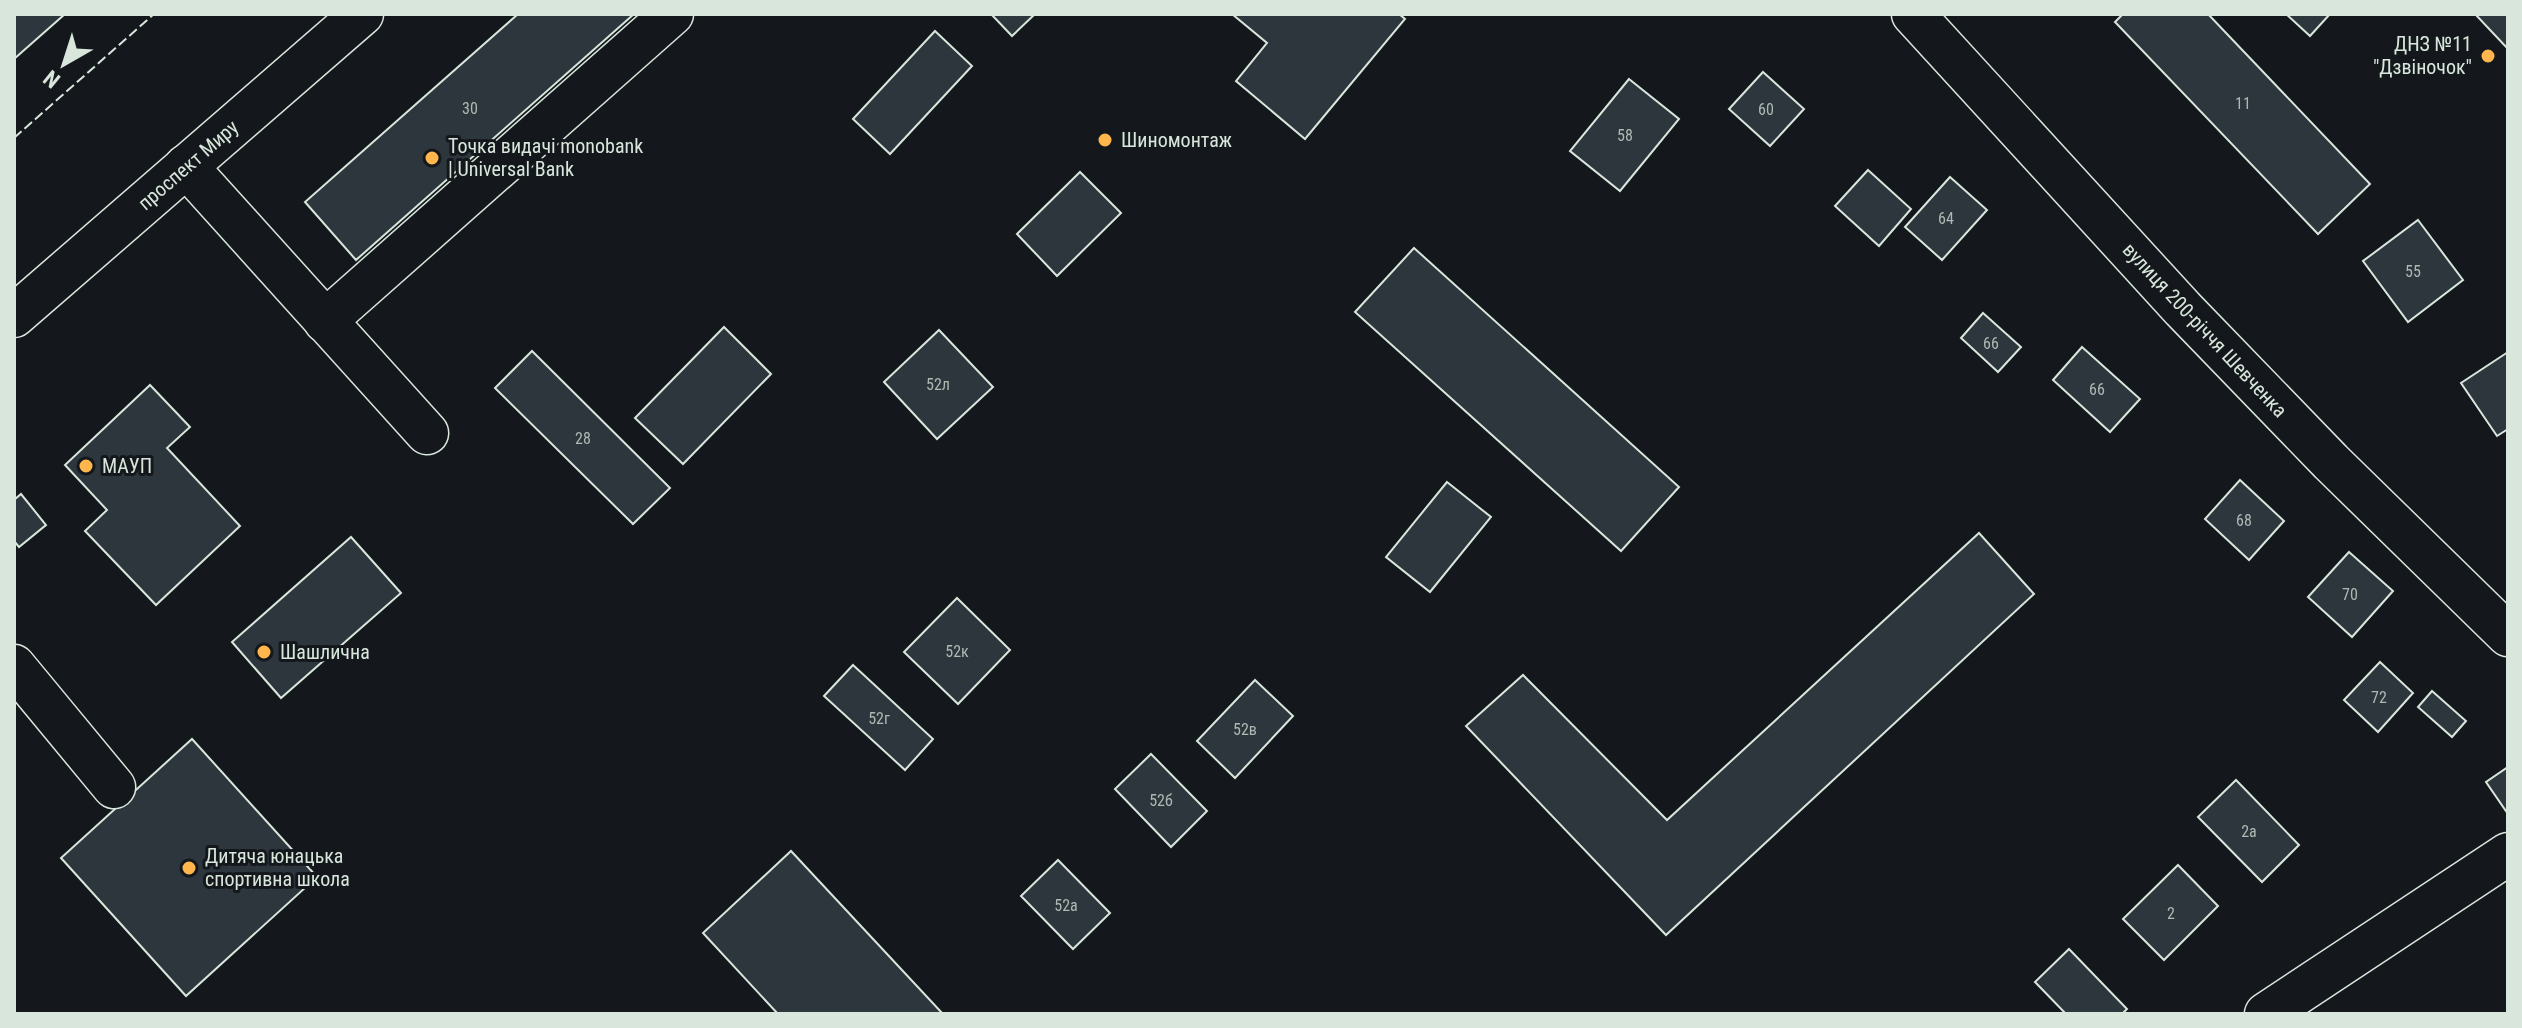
<svg xmlns="http://www.w3.org/2000/svg" width="2522" height="1028" font-family="'Roboto Condensed',sans-serif">
  <style>
    .building { fill: #2c363c; stroke: #d8e6dc; stroke-width: 2 }
    .lines { fill: none; stroke-linecap: round; stroke-linejoin: round }
    .minor-casing { stroke: #d8e6dc; stroke-width: 45 }
    .minor { stroke: #14181c; stroke-width: 42 }
    .fence { stroke: #d8e6dc; stroke-width: 2; stroke-dasharray: 10 4; stroke-linecap: butt }
    .poi-dot { fill: #ffb74d; stroke: #14181c; stroke-width: 3 }
    .labels { text-anchor: middle; stroke-width: 6; stroke-linejoin: round; paint-order: stroke }
    .number-label { font-size: 16px; fill: #adbab4 }
    .poi-label { font-size: 20px; fill: #d8e6dc; stroke: #14181c; text-anchor: start }
    .street-label { font-size: 20px; fill: #d8e6dc; stroke: #14181c }
  </style>
  <rect width="100%" height="100%" fill="#14181c"/>
  <g class="building">
    <polygon points="14,14 65,14 14,59"/>
    <polygon points="518,14 634,14 356,260 305,202"/>
    <polygon points="991,14 1035,14 1012,36"/>
    <polygon points="1232,14 1399,14 1405,19 1305,139 1236,81 1267,43"/>
    <polygon points="2123,14 2208,14 2370,184 2318,234 2115,22"/>
    <polygon points="2286,14 2330,14 2310,36"/>
    <polygon points="2475,14 2508,14 2508,49"/>
    <polygon points="935,31 972,66 890,154 853,119"/>
    <polygon points="1763,72 1804,109 1770,146 1729,109"/>
    <polygon points="1629,79 1679,119 1620,191 1570,151"/>
    <polygon points="1868,170 1911,209 1879,246 1835,206"/>
    <polygon points="1080,172 1121,213 1057,276 1017,234"/>
    <polygon points="1950,177 1987,210 1942,260 1905,227"/>
    <polygon points="2418,220 2463,280 2408,322 2363,261"/>
    <polygon points="1414,248 1679,487 1621,551 1355,312"/>
    <polygon points="1983,313 2021,347 1998,372 1961,338"/>
    <polygon points="724,327 771,374 683,464 635,418"/>
    <polygon points="939,330 993,387 937,439 884,382"/>
    <polygon points="2082,347 2140,399 2110,432 2053,380"/>
    <polygon points="532,351 670,488 633,524 495,388"/>
    <polygon points="2508,352 2508,429 2497,436 2461,383"/>
    <polygon points="150,385 190,427 167,448 240,526 156,605 85,531 107,510 65,465"/>
    <polygon points="2240,480 2284,521 2249,560 2205,519"/>
    <polygon points="1447,482 1491,517 1430,592 1386,557"/>
    <polygon points="21,494 46,525 19,547 14,541 14,500"/>
    <polygon points="1979,533 2034,594 1666,935 1466,726 1523,675 1667,820"/>
    <polygon points="351,537 401,593 281,698 232,642"/>
    <polygon points="2349,552 2393,591 2352,637 2308,597"/>
    <polygon points="957,598 1010,650 958,704 904,652"/>
    <polygon points="2380,662 2413,693 2378,732 2344,700"/>
    <polygon points="853,665 933,739 905,770 824,696"/>
    <polygon points="1255,680 1293,716 1235,778 1197,741"/>
    <polygon points="2432,691 2466,721 2452,737 2418,707"/>
    <polygon points="192,739 317,877 186,996 61,858"/>
    <polygon points="1151,754 1207,811 1171,847 1115,789"/>
    <polygon points="2508,767 2508,814 2486,782"/>
    <polygon points="2236,780 2299,845 2262,882 2198,817"/>
    <polygon points="791,851 943,1014 778,1014 703,933"/>
    <polygon points="1058,860 1110,913 1073,949 1021,896"/>
    <polygon points="2178,865 2218,906 2164,960 2123,919"/>
    <polygon points="2069,949 2127,1009 2122,1014 2066,1014 2035,982"/>
  </g>
  <g class="lines">
    <defs>
      <g id="minor">
        <polyline points="1913,14 2183,309 2331,462 2508,635"/>
        <polyline points="186,166 427,433"/>
        <polyline points="14,316 362,14"/>
        <polyline points="325,321 672,14"/>
        <polyline points="14,666 114,787"/>
        <polyline points="2266,1014 2508,854"/>
      </g>
    </defs>
    <use href="#minor" class="minor-casing"/>
    <use href="#minor" class="minor"/>
    <polyline class="fence" points="14,138 154,14"/>
  </g>
  <g class="poi-dot">
    <circle cx="2488" cy="56" r="8"/>
    <circle cx="1105" cy="140" r="8"/>
    <circle cx="432" cy="158" r="8"/>
    <circle cx="86" cy="466" r="8"/>
    <circle cx="264" cy="652" r="8"/>
    <circle cx="189" cy="868" r="8"/>
  </g>
  <g class="labels">
    <g class="number-label">
      <text x="2243" y="109">11</text>
      <text x="470" y="114">30</text>
      <text x="1766" y="115">60</text>
      <text x="1625" y="141">58</text>
      <text x="1946" y="224">64</text>
      <text x="2413" y="277">55</text>
      <text x="1991" y="349">66</text>
      <text x="938" y="390">52л</text>
      <text x="2097" y="395">66</text>
      <text x="583" y="444">28</text>
      <text x="2244" y="526">68</text>
      <text x="2350" y="600">70</text>
      <text x="957" y="657">52к</text>
      <text x="2379" y="703">72</text>
      <text x="879" y="724">52г</text>
      <text x="1245" y="735">52в</text>
      <text x="1161" y="806">52б</text>
      <text x="2249" y="837">2а</text>
      <text x="1066" y="911">52а</text>
      <text x="2171" y="919">2</text>
    </g>
    <g class="poi-label">
      <text x="2472" y="51" text-anchor="end">ДНЗ №11<tspan x="2472" dy="23">"Дзвіночок"</tspan></text>
      <text x="1121" y="147">Шиномонтаж</text>
      <text x="448" y="153">Точка видачі monobank<tspan x="448" dy="23">| Universal Bank</tspan></text>
      <text x="102" y="473">МАУП</text>
      <text x="280" y="659">Шашлична</text>
      <text x="205" y="863">Дитяча юнацька<tspan x="205" dy="23">спортивна школа</tspan></text>
    </g>
    <g class="street-label">
      <text transform="translate(188 165) rotate(-41)" y="7">проспект Миру</text>
      <text transform="translate(2205 330) rotate(47)" y="7">вулиця 200-річчя Шевченка</text>
    </g>
  </g>
  <rect width="2522" height="1028" fill="none" stroke="#d8e6dc" stroke-width="32"/>
  <g transform="translate(64 64) rotate(219)" stroke="#14181c" stroke-width="6" paint-order="stroke">
  <path d="M0-6L14 30L0 20L-14 30Z" fill="#d8e6dc"/>
  <text y="-12" font-size="22" font-weight="bold" text-anchor="middle" fill="#d8e6dc">N</text>
  </g>
</svg>
